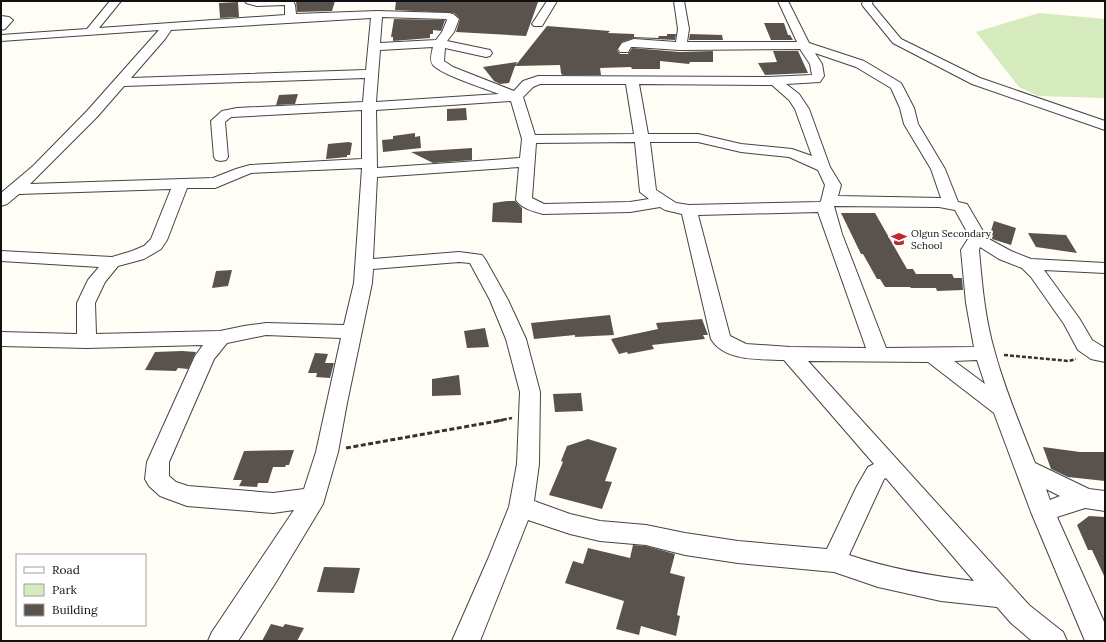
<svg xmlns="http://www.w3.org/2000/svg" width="1106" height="642" font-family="Lora,serif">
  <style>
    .green { fill: #d5ebbd }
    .building { fill: #5a524d }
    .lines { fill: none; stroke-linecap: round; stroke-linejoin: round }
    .minor-casing { stroke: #444; stroke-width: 2 }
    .path-far1 { stroke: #333; stroke-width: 2.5; stroke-dasharray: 4 2; stroke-linecap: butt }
    .path { stroke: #333; stroke-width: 3; stroke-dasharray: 5 2.5; stroke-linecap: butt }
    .minor { fill: #fff; fill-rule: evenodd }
    .labels { text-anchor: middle; stroke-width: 4; stroke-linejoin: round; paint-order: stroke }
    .poi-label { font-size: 10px; fill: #111; stroke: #fff; text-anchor: start }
  </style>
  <rect width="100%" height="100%" fill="#fffdf5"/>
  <polygon class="green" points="1039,13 1105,19 1105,98 1038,96 1019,87 976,32"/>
  <g class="building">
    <polygon points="296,1 335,1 332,11 297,12"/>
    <polygon points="396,1 456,2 457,1 537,1 538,2 526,36 456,32 460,19 454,13 395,10"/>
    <polygon points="238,2 239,17 220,18 219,3"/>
    <polygon points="394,19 445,20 441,31 433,30 433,34 430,34 430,38 393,41 393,37 391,37"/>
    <polygon points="764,23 784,23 788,35 790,35 793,40 768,40 771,40"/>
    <polygon points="547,26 610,31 608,33 634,34 634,37 658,38 659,36 667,36 667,34 676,34 675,40 634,38 622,42 617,50 620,54 628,54 632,48 680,52 713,51 713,62 690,62 689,64 660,61 660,69 632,69 631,67 600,68 601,75 562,75 561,73 560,65 515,66 509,83 500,84 494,81 483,67 517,62 516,65"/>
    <polygon points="690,34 722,35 723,40 689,40"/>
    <polygon points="773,51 798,51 808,73 765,75 758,63 777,62"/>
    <polygon points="298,94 295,104 276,105 279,95"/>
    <polygon points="466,108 467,120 447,121 447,109"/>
    <polygon points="415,133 415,137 420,136 421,148 383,152 382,140 393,139 393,136"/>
    <polygon points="349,142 352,143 350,155 347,155 347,157 326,159 328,144"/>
    <polygon points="472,148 472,160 433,163 411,152"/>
    <polygon points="507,201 515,201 522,208 522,223 492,222 493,203"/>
    <polygon points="841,213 875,213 907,269 913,269 916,274 952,274 954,278 962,278 963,290 937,291 936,288 911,288 910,287 885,287 880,279 877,279 863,254 861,254"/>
    <polygon points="994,221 1016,228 1011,245 992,239 993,235 990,234"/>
    <polygon points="1028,233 1066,235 1077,253 1036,247"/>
    <polygon points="232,270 228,286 212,288 216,271"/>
    <polygon points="610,315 614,335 575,337 575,335 534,339 531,323"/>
    <polygon points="702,319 708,335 703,335 705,339 652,345 654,349 628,354 627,352 619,354 611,339 658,329 656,323"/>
    <polygon points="485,328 489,347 467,348 464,331"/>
    <polygon points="182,351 196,352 188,369 178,368 176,371 145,370 155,352"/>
    <polygon points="315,353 328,354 325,363 334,363 330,378 316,377 317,373 308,373"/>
    <polygon points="459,375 461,395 432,396 432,379"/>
    <polygon points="581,393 583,411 555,412 553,394"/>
    <polygon points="588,439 617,448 605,481 612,482 602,509 549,495 563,462 561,461 567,446"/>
    <polygon points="1043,447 1080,452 1105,452 1105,481 1068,477 1051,469"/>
    <polygon points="294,450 289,465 286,465 285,467 273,467 268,483 258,483 257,487 239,486 242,480 233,480 244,451"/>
    <polygon points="1089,516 1105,517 1105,578 1092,550 1088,550 1077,525"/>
    <polygon points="633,545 646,546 675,554 670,573 685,577 677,615 680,616 676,636 641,626 639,635 616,629 624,601 565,583 573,561 583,564 588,548 630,558"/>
    <polygon points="324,567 360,568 354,593 317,592"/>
    <polygon points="271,624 283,627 285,624 304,628 297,641 262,641"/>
  </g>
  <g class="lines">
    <defs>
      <g id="minor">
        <path d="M110 1H121L99 28 285 15V5L257 6 246 3 245 1H293L295 5 296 14 377 11 449 13 453 14 459 19 454 32 447 41 490 50 492 53 490 56 486 57 445 48 444 61 453 67 514 91 523 81 538 76 768 77 812 75 810 64 800 49 680 50 634 47H631L628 52H620L618 49 622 43 634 39 676 42 678 29 674 1H684L689 29 687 42H797L778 1H788L809 43 864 61 901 83 914 108 918 124 945 169 958 202 967 204 987 238 1011 251 1031 259 1105 263V273L1044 270 1079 318 1092 340 1105 348V362L1091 359 1078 350 1064 324 1031 277 1022 268 999 259 980 247 979 250C982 285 985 319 995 353 1005 390 1021 427 1035 463L1089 489 1105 491V511L1085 508 1057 517 1105 624V641H1085L1031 512 994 413 928 362 808 361 1029 605 1063 632 1067 641H1032L1011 623 997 607 941 601 878 587 834 572 738 563 685 555 646 545 600 541 570 534 528 520 480 641H452L488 559 509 507 517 464 520 392 506 339 490 300 470 263 459 262 373 269 372 283 347 403 338 452 323 504 276 582 238 641H208L212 632 294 510 273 513 187 506 160 496 149 486 145 479 147 462 195 356 203 345 87 348 1 346V332L77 334V303L88 280 99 267 1 261V251L112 257 132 251 144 246 151 239 171 189 19 194 7 204 1 206V193L33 166 87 111 159 30 1 41V35L87 29ZM382 17 446 19 447 20 442 32 436 40 380 43ZM371 18 366 70 131 78 165 39 171 30ZM433 47C432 52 429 60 433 65 442 75 484 88 499 94L376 102 380 50ZM815 53 856 67 891 88 900 108 904 124 931 169 941 198 838 196 841 185 830 167 809 109 799 94 786 84 820 82 824 76 822 64ZM365 78 363 102 237 108 222 111 211 121 214 157 216 160 221 161 226 160 228 157 225 122 231 117 362 110V159L250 165 236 169 213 178 30 184 97 117 124 86ZM540 84H626L634 134 535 135 523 97 533 87ZM639 84 772 85 789 100 795 109 812 156 792 149 741 144 698 134H648ZM511 101 522 139 520 158 377 168 376 110ZM635 142 640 192 649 199 630 202 544 204 532 198 536 143ZM650 142H698L741 152 789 157 818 170 825 185 821 201 820 202 689 205 676 203 656 190ZM519 167 516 200C522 209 533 211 543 214L630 212 660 207 665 210 682 214 711 339C725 362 761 359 784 360L874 464 868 467 856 488 827 549 738 541 685 533 646 525 600 521 570 514 534 501 539 464 540 392 526 339 508 300 485 259 482 255 459 252 373 259 377 177ZM362 168 354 283 344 325 266 323 244 326 220 331 96 334 95 303 105 282 118 266 144 259 161 249 167 240 187 188H215L251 173ZM834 206 939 207 955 210 971 239H968L961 250 966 303 974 347 886 348 842 234ZM818 212 866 348 790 347 746 344 730 336 698 215ZM266 335 341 338 316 452 304 489 273 493 188 486 176 482 169 476V462L214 359 227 343ZM977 360 985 384 954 361ZM886 478 974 581C932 576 890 569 849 555L884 479ZM1046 489 1060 496 1050 500Z"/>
        <polygon points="547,1 557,1 542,26 534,26 532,24"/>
        <polygon points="863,1 873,1 872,4 901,39 980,78 1105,121 1105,130 972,84 893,43 863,6 862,4"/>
        <polygon points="1,16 9,17 13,20 5,29 1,30"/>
      </g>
    </defs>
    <use href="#minor" class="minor-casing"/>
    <g class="path-far1">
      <polyline points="1004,355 1069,361 1076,359"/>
      <polyline points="497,421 512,418"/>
    </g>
    <polyline class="path" points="346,448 503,420"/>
    <use href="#minor" class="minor"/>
  </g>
  <defs>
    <symbol id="school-bare" viewBox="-9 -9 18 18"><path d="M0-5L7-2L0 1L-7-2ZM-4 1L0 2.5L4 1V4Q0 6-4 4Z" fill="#c4262e" stroke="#fff" stroke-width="2.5" paint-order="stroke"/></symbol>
  </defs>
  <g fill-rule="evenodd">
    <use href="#school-bare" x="888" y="228" width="22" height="22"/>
  </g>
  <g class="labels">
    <g class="poi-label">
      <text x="911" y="237">Olgun Secondary<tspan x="911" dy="12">School</tspan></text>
    </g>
  </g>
  <rect width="1106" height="642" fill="none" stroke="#111111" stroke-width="4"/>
  <rect x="16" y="554" width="130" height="72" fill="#ffffff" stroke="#a0a0a0"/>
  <rect x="24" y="567" width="20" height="6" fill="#ffffff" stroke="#a0a0a0"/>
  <text x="52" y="574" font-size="12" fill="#111111">Road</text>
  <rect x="24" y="584" width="20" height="12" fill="#d5ebbd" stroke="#a0a0a0"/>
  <text x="52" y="594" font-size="12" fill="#111111">Park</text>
  <rect x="24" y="604" width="20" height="12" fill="#5a524d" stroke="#a0a0a0"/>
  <text x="52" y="614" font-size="12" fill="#111111">Building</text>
</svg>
